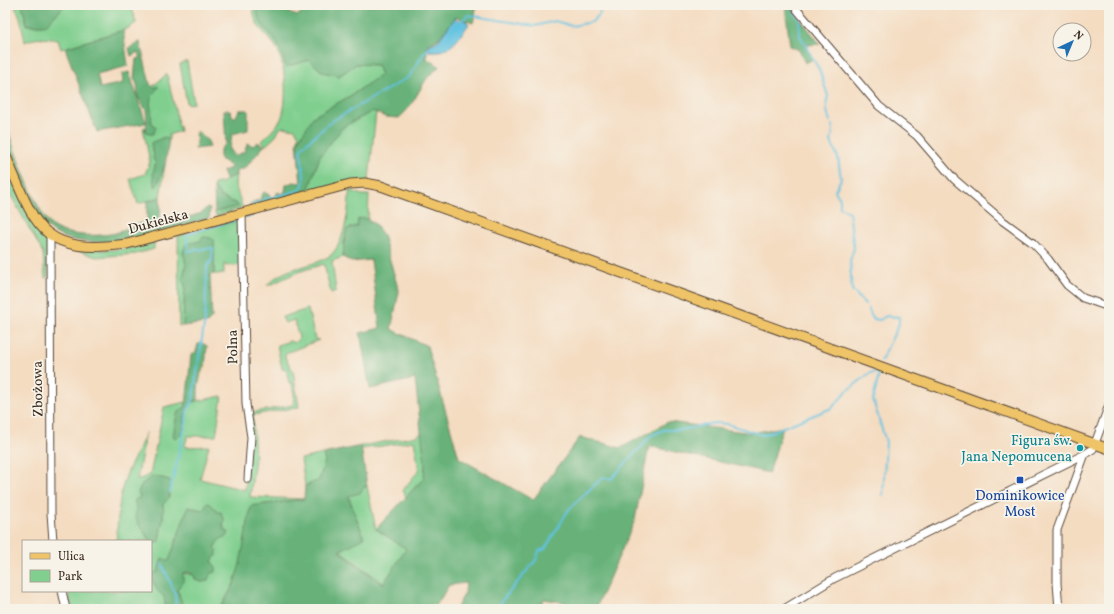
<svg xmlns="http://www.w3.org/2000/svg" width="1114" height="614" font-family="Vollkorn,serif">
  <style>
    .green { fill: #80cf8f; stroke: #5e7c56; fill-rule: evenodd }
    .forest { fill: #68b27a; stroke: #526e4c }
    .water { fill: #63c3e1; stroke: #4f7680 }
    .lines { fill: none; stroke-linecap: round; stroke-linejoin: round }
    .stream { stroke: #63c3e1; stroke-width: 2 }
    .minor-casing { stroke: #574536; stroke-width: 9 }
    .major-casing { stroke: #574536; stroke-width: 11 }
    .minor { stroke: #fff; stroke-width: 7 }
    .major { stroke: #efc469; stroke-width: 9 }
    .culture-dot { fill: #0f9aa8; stroke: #f7f3e8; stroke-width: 1.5 }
    .transit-dot { fill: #1a4fb4; stroke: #f7f3e8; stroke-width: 1.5 }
    .labels { text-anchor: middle; stroke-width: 3.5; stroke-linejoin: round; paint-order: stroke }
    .street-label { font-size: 14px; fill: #3b2a1e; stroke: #f7f3e8 }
    .culture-label { font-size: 14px; fill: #0d838f; stroke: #f7f3e8; text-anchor: end }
    .transit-label { font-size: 14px; fill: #164399; stroke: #f7f3e8 }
  </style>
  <rect width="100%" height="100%" fill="#f7f3e8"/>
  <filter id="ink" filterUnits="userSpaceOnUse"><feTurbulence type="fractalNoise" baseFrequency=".025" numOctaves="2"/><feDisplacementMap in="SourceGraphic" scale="8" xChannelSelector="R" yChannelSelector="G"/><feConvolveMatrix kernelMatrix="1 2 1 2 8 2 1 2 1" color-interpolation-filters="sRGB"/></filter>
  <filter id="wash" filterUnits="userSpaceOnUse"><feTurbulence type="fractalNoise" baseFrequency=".012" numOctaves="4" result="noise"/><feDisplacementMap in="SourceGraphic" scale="16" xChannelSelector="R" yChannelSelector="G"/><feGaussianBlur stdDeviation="0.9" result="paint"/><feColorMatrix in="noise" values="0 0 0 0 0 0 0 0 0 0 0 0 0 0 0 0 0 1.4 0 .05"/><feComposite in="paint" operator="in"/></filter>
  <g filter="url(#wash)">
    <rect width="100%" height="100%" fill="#f4dcc1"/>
    <g class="green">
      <path d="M14 5H22L27 25H46L63 6 65 5H129L133 11 136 23 127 29 61 49 58 40C47 38 35 37 25 42L20 17Z"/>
      <path d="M253 5H256C258 25 266 28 277 43 281 50 283 59 286 66L309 60 323 72 339 76 356 64 377 65 381 75 350 96 313 117 297 143 299 136 295 129 284 127 280 128 276 136 265 146 262 141C268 135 275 128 280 121 289 104 286 60 274 44 262 29 254 27 253 5Z"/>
      <polygon points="187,61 194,103 187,104 180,64"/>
      <polygon points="167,74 180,131 169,135 169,140 164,137 154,152 156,163 154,166 156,187 165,165 160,197 138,204 130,179 145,174 150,162 143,128 145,127 145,131 152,123 149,101 154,88 152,87"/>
      <polygon points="373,111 376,112 369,180 308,191 320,156 343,127"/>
      <polygon points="5,164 27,213 46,241 48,249 48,277 45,278 43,253 10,194 5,188"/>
      <polygon points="236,175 235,184 242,206 240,209 216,216 215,212 239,206 237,204 220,196 216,189 214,189 214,184 226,181 226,179"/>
      <path d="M349 189H352V191L362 195H369L368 220 364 218 357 226 347 229 344 243 343 257 332 261 336 291 331 293 324 264 298 272 270 285H267C272 281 276 276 282 274 296 266 313 266 328 257 344 248 350 207 349 189Z"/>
      <path d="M240 220 242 265 227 266 224 264V274H214V241H200L183 253C187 263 186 269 182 279L185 285 183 326H179L178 236Z"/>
      <path d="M154 243V249L136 254 96 257 62 245C99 252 117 252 154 243Z"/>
      <path d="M308 309 315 339 319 340 286 353 285 357 293 371 299 407 254 415 253 417 255 458 250 497 304 499 251 506 241 563 233 586 220 609H180L178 597 180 595 177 590 183 573 195 575V579L201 582 207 581 216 543 222 537 224 530 223 517 217 512 205 508 202 510 188 507 171 557 156 585 164 596 166 609H72L68 591H151V541H116C118 523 118 503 123 485 128 466 140 450 146 432L137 480 150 475 164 407 186 402V406L182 409 187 417 186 410 192 402 222 396 216 436H188L185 445 186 447 209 446 200 479 245 490 250 413 293 405 294 394 292 383H289L286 369H282L277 345 290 341 294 343 299 338 294 320 285 323 282 317ZM140 497 163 504C165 517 160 529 159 541L153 544C142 525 132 519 140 497Z"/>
      <polygon points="422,432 425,465 424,478 406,497 403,490 419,470 414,441 362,449 361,446 417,436"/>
      <polygon points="323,454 325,461 319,481 305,486 301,459"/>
      <polygon points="367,486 376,529 407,548 384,584 339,550 364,538 348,495"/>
    </g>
    <g class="forest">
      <polygon points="22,5 65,5 46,25 27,25"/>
      <path d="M256 5H272L297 16 310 5H477L473 23 456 17 438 39 427 45V59L439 66C437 70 432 73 428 77 418 91 413 106 399 118L386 117 373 111 343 127 320 156 308 191 249 207 251 203 261 199V195L264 192 269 195V197H273L278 192 281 194 285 192 286 185 293 182 301 183 297 143 313 117 350 96 381 75 377 65 356 64 339 76 323 72 309 60 286 67C283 59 281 50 277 43 266 28 258 25 256 5Z"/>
      <polygon points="785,5 789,5 820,44 806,45 813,59 805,63 799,50 790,46"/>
      <polygon points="123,30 128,66 97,74 100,88 123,83 122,74 129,72 146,123 97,132 65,48"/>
      <path d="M139 41 140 42 150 84 154 88 158 86V88C144 102 154 107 151 122L156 128 153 134H149L145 131 147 123 146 110 138 97 137 84 134 79 136 59 141 58 138 52 131 56 129 48 137 44Z"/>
      <polygon points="224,110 230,110 233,117 236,117 239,110 248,110 248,130 232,134 230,149 235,156 244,152 248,143 253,146 257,142 264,146 244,169 240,169 236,171 236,175 226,179 223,171 231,168 231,166 220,159 220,149 226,144"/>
      <path d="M5 122C13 146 34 208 51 225 64 237 99 237 116 233 125 230 135 225 144 222L147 219V202L160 197C161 207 160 216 160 226L202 213 206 208 210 209 209 218C169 229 94 256 55 233 39 223 33 204 26 188 20 175 7 153 5 140 4 135 5 128 5 122Z"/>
      <polygon points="197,131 208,141 210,147 195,149 197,139 195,135"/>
      <polygon points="164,137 169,140 165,165 156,187 154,185 153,173 156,163 153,159 154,153 152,151 151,143"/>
      <polygon points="214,189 216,189 220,196 237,204 239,206 215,212"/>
      <polygon points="365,218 375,224 383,235 399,292 391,329 427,346 459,458 533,500 580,437 621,448 668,422 752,433 783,427 769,473 649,446 635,520 596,608 544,599 538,609 456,609 465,593 466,583 449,585 434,609 220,609 233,586 240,564 251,506 304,499 305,486 319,480 325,461 323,454 361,446 367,486 363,488 360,493 348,496 364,538 339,551 383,584 406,549 376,529 424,478 425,465 415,379 370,389 360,333 380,328 371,260 351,262 343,257 344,243 347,229 357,226 358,219"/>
      <path d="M203 237 211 238 214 241V274L210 275 212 318 207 323 183 326 185 285 182 279C186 269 187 263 183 253L186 244 200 241Z"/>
      <polygon points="198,344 204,344 207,346 205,367 201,373 198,388 198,400 192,402 186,410 183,434 175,438 173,436 177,414 186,406 191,355 196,352"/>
      <path d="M154 476 170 480 169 498 163 504C165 517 160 529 159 541L153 544C148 535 138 527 136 517 135 511 137 507 134 501L140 497 138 492 143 483Z"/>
      <path d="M209 503 215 508 217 512H221L225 521 223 523 224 530 229 532 227 537C220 538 217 541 215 548L217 550V556L214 557 212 562 216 567V572L212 573 207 581 201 582 195 579 194 575 188 572 183 573V581L177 590 182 602 180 609H166L164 596C156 592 151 582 153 573L158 572 162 558 169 561 188 507 202 510 205 508 206 504Z"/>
    </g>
    <path class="water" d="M455 18 460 21 464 20 469 24C456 41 452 53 429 51V45L438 41Z"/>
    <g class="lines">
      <g class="stream">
        <polyline points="802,10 805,5"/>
        <polyline points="793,11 799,18 800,36 810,53"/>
        <polyline points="460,22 468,15 535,26 555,21 572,26 592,22 599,15 602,5"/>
        <path d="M811 56 819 69 828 96C825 105 827 112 830 121"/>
        <polyline points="832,125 833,131 831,141 838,158 841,179 835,191 840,199 840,207 849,212 854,248 850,261 852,290 865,304"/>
        <polyline points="5,183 7,183"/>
        <path d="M252 205 266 199 300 190C308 181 301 162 300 151L303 146 332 121 409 77 424 53 430 47"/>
        <polyline points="245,217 252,216"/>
        <polyline points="868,308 873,319 880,320 886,316 899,317 899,324 881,361"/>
        <polyline points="170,492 186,423 187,411 192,403 205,319 207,266 212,260 213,248 187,251 187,234 239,219"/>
        <polyline points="162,564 175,593 176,609"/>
        <polyline points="500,603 536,560 539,551 545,549 569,509 603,477 611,479 652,435 664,430 681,430 715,423 727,424 763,435 832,408 847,391 870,373 877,372 879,374 873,400 886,442 883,495"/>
      </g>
    </g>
  </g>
  <g filter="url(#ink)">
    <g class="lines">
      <defs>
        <g id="minor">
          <polyline points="793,5 879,106 917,136 954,179 1003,221 1033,243 1048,259 1067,285 1083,298 1109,307"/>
          <polyline points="242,214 246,404 251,437 248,479"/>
          <polyline points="50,237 51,513 53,541"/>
          <polyline points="62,591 66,609"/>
          <polyline points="784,609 835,578 1085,454 1093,449 1109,405"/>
          <polyline points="1059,609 1057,583 1057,530 1085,454"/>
        </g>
        <path id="major" d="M5 154C35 224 39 256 127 244L350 184 365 183 381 186 1109 449"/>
      </defs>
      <use href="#minor" class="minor-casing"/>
      <use href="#major" class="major-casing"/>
      <use href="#minor" class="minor"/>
      <use href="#major" class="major"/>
    </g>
  </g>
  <circle class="culture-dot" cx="1080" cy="448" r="4"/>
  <rect class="transit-dot" x="1016" y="476" width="8" height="8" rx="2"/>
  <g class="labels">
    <g class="street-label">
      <text transform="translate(158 221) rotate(-15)" y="5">Dukielska</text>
      <text transform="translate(232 347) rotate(-91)" y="5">Polna</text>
      <text transform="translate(37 389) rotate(-91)" y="5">Zbożowa</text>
    </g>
    <g class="culture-label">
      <text x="1072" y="445">Figura św.<tspan x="1072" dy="16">Jana Nepomucena</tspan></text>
    </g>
    <g class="transit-label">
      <text x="1020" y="500">Dominikowice<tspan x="1020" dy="16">Most</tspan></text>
    </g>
  </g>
  <rect width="1114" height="614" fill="none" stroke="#f7f3e8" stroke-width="20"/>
  <rect x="22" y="540" width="130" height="52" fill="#f7f3e8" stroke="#aca397"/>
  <rect x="30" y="553" width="20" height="6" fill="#efc469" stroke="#aca397"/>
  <text x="58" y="560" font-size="12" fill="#3b2a1e">Ulica</text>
  <rect x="30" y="570" width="20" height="12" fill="#80cf8f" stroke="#aca397"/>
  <text x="58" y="580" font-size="12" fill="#3b2a1e">Park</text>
  <g transform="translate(1072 42) rotate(44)"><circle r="19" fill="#f7f3e8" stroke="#aca397"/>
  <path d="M0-3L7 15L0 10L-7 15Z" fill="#1f6fb2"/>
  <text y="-6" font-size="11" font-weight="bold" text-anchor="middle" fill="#3b2a1e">N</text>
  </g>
</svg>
